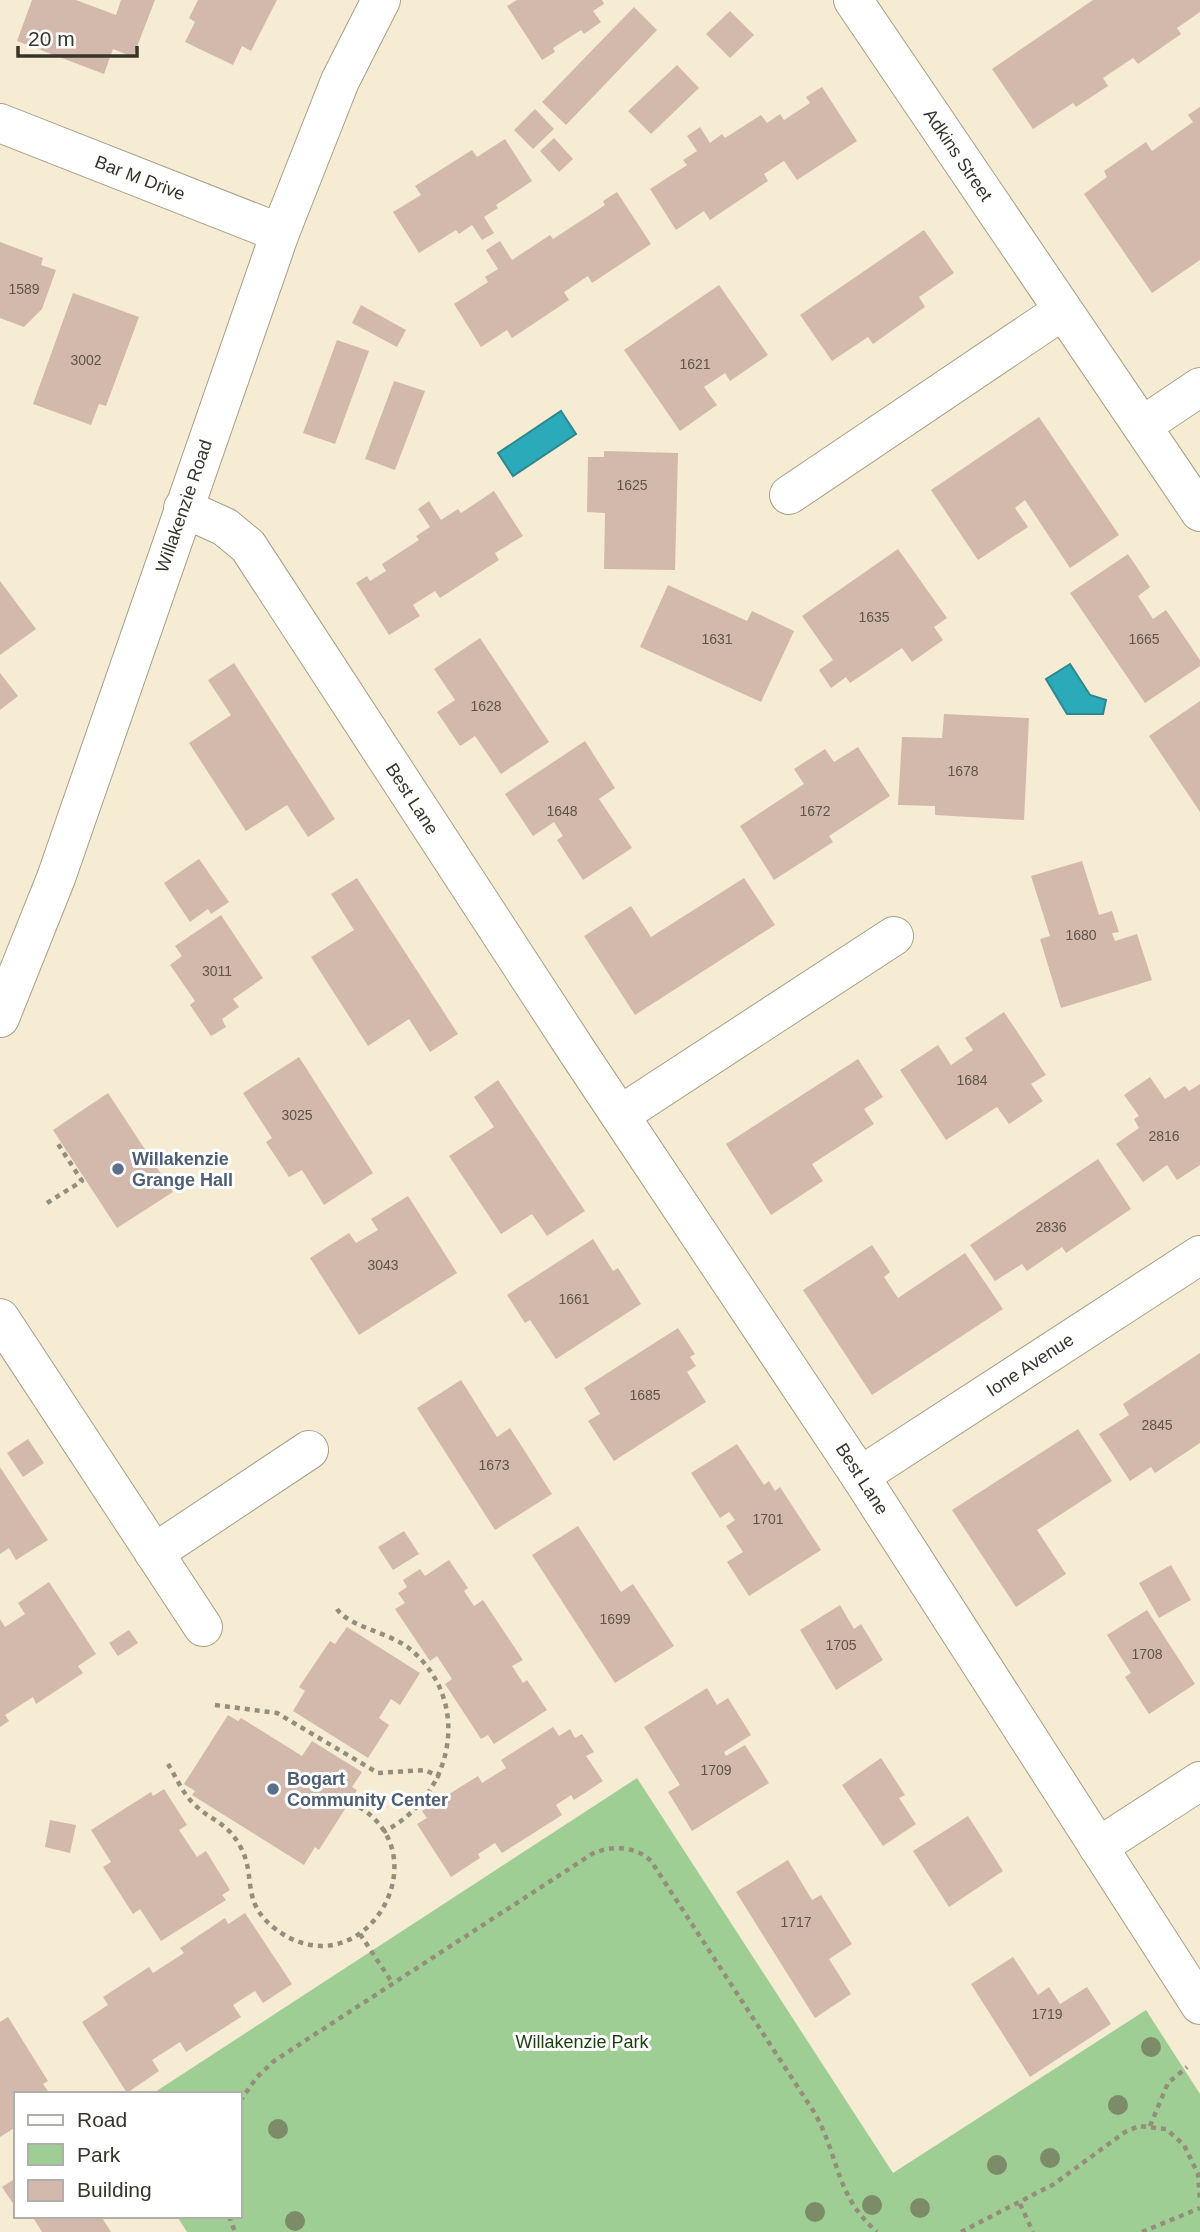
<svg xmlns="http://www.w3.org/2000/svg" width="1200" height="2232" font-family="Helvetica,sans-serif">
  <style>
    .green { fill: #9fce94 }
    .water { fill: #2baaba; stroke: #2f878f; stroke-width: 2 }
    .building { fill: #d3b9ac }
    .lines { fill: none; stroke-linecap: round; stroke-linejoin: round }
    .minor-casing { stroke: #a69f87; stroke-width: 40 }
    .path { stroke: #948e7d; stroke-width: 4.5; stroke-dasharray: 5 5; stroke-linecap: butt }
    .minor { stroke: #fff; stroke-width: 38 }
    .tree { fill: #7d8c68 }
    .service-dot { fill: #5c6f8a; stroke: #fff; stroke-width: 2.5 }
    .labels { text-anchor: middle; stroke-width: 6; stroke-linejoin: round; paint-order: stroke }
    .number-label { font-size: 14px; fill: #5e554a }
    .street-label { font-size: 18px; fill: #37342a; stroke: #fff }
    .service-label { font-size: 18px; font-weight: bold; fill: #4e5e75; stroke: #fff; text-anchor: start }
    .park-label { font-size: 18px; fill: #1b3e11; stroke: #fff }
  </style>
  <rect width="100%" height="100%" fill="#f5ecd3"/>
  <polygon class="green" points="637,1778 893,2173 1146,2010 1200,2094 1200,2232 187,2232 177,2216 240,2216 240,2094 152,2094"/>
  <g class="water">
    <polygon points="561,411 576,434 513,476 498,453"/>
    <polygon points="1070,664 1090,695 1106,700 1103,714 1067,714 1046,679"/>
  </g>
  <g class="building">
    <polygon points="32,0 76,0 116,15 121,0 155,0 133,57 113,49 104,74 17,41"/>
    <polygon points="198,0 277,0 251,51 242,46 233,65 185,42 195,22 189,18"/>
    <polygon points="517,0 602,0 604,4 593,11 601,22 584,34 581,30 553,48 555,52 542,60 507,6"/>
    <polygon points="1093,0 1200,0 1200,12 1177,28 1181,34 1138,64 1133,58 1103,78 1108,86 1076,107 1073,103 1033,129 992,69"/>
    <polygon points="634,7 657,30 566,125 542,102"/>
    <polygon points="730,11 754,35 730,58 706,34"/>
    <polygon points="677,65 699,88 651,134 628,111"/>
    <polygon points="822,87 857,141 797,180 784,161 764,174 768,181 710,220 704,211 676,230 650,189 687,165 683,160 697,151 687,136 700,127 710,143 722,134 725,138 761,115 767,123 780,114 784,120 810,103 806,97"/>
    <polygon points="1200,107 1200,260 1152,293 1084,194 1107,177 1104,171 1146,142 1152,151 1193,122 1188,115"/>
    <polygon points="535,109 554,129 533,149 514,130"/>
    <polygon points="554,138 573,159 559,172 540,151"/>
    <polygon points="505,139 532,181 496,205 498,208 484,217 494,233 482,240 472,225 459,234 456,230 419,253 393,212 421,195 415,186 472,150 477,157"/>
    <polygon points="617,192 651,244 592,283 588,276 564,292 569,300 512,338 507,330 481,347 454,304 488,282 485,277 498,269 486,250 500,241 512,260 550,235 553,239 605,205 603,201"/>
    <polygon points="924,230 954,273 919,297 925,307 873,344 868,337 832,361 800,315"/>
    <polygon points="0,242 43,258 41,265 56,270 42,309 24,327 0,318"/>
    <polygon points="719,285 768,355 730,381 725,373 704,387 717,405 680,431 624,350"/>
    <polygon points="73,293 139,317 106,406 99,404 91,425 33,404"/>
    <polygon points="361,305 406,330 397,347 352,323"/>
    <polygon points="337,340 369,351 335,444 303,433"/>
    <polygon points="394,381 425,391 395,470 365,459"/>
    <polygon points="1039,417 1119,535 1070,568 1025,500 1015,508 1028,527 978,560 931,490"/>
    <polygon points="604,451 678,453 675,570 604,569 605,513 587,512 588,457 604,457"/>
    <polygon points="494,491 523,536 495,553 499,560 440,598 435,591 413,605 420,616 389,635 356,583 367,576 370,581 386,571 382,564 419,540 416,536 430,527 418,509 429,501 441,520 458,509 461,513"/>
    <polygon points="898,549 947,618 934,627 943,640 912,662 902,648 850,683 846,677 831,688 819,670 833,660 802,616"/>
    <polygon points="1128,554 1150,587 1138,596 1153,619 1166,610 1200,660 1200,666 1145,703 1070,593"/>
    <polygon points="0,581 36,629 0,655"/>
    <polygon points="668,585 747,621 752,611 794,631 761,702 640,647"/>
    <polygon points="480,638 549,742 501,774 475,736 460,746 437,712 455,700 434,669"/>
    <polygon points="234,663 335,819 308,837 287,805 246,831 189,743 231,715 208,680"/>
    <polygon points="0,673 18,696 0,710"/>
    <polygon points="1200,701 1200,812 1149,736"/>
    <polygon points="944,714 1029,718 1024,820 935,815 935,806 898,805 902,737 942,738"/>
    <polygon points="585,741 615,788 599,799 632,848 583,880 557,840 563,836 554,822 533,836 505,794"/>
    <polygon points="858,747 890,796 829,836 833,842 774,880 740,826 804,784 794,769 825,749 834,762"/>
    <polygon points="199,859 229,902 211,914 208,909 190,922 164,883"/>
    <polygon points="1082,861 1099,915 1112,911 1119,932 1112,933 1115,941 1137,934 1152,980 1061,1008 1040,939 1050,936 1031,876"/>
    <polygon points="357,878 458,1034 430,1052 409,1019 368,1046 311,957 354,930 331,894"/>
    <polygon points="744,878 775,925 635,1015 584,936 631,906 651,937"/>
    <polygon points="221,915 263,978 233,999 239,1007 222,1019 226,1027 211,1036 190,1005 195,1001 170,965 182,956 175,946"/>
    <polygon points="1004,1012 1046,1075 1031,1084 1043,1101 1009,1124 997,1107 946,1140 900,1070 938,1045 951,1065 973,1050 965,1038"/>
    <polygon points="299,1057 373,1173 324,1205 302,1170 289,1177 266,1142 272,1138 243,1093"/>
    <polygon points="858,1059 883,1097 864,1109 874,1124 812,1164 823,1181 771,1215 726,1144"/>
    <polygon points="1150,1077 1165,1099 1185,1086 1189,1091 1200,1084 1200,1165 1177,1180 1167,1165 1143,1182 1116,1144 1139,1128 1134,1119 1139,1116 1124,1095"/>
    <polygon points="498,1080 585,1211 547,1236 532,1214 501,1234 449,1156 494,1127 474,1097"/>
    <polygon points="108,1093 173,1192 117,1228 53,1130"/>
    <polygon points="1098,1159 1131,1209 1066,1253 1062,1247 1027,1271 1022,1264 995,1281 970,1245"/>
    <polygon points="408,1196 457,1273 359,1335 310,1258 349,1233 356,1243 378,1230 371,1219"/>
    <polygon points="593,1239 613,1271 618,1268 641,1304 556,1359 530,1320 525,1323 507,1295"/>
    <polygon points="872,1245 890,1272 884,1277 898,1298 965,1253 1003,1309 872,1395 803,1290"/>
    <polygon points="678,1328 695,1354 690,1357 696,1366 687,1372 706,1402 614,1461 588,1421 600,1414 584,1388"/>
    <polygon points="1200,1353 1200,1443 1155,1473 1151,1467 1130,1481 1099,1434 1129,1415 1123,1404"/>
    <polygon points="461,1380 497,1437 510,1428 552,1494 495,1530 417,1408"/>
    <polygon points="1078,1429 1112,1481 1037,1530 1066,1574 1016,1607 952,1510"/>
    <polygon points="28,1439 44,1463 23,1477 7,1453"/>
    <polygon points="737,1444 764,1485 769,1481 775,1491 780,1487 821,1550 749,1596 727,1562 743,1552 726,1526 735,1520 729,1512 720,1518 691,1473"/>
    <polygon points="0,1467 48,1540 16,1560 9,1548 0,1554"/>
    <polygon points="578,1526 621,1592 633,1584 674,1646 615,1683 532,1555"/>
    <polygon points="404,1531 419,1554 393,1570 378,1547"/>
    <polygon points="449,1560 468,1588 464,1591 474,1606 483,1600 523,1660 512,1666 523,1683 527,1680 547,1710 494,1744 488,1735 481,1739 445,1684 452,1679 437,1656 430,1661 395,1609 405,1603 398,1593 407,1587 403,1580 420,1569 425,1576"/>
    <polygon points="1171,1565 1191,1600 1159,1618 1139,1583"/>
    <polygon points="49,1582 96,1654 78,1666 83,1673 36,1704 33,1697 5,1715 9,1721 0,1727 0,1619 5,1627 25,1614 18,1603"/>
    <polygon points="840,1605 854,1629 861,1624 883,1660 836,1690 800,1630"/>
    <polygon points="1147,1610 1195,1684 1149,1714 1125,1677 1131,1673 1107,1635"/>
    <polygon points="347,1627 420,1673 400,1705 391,1699 379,1718 389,1725 368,1758 293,1711 305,1691 299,1687 330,1641 335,1644"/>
    <polygon points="129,1630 138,1643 118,1656 109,1643"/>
    <polygon points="707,1688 717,1705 728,1698 751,1735 724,1752 726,1756 745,1745 769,1783 692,1831 668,1792 680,1785 644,1727"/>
    <polygon points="228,1715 238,1721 241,1718 302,1756 312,1741 362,1772 352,1787 357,1790 319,1850 315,1847 304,1865 192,1795 195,1791 184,1784"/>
    <polygon points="553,1727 559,1736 570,1729 575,1738 582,1734 594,1752 586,1756 603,1781 574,1800 571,1795 556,1805 562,1815 502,1853 495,1843 478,1854 480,1858 451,1877 417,1824 427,1818 422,1811 478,1776 482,1783 506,1768 501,1760"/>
    <polygon points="881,1758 905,1795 899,1798 916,1824 883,1846 842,1785"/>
    <polygon points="164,1789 187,1825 179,1830 197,1857 206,1851 230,1890 222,1895 226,1900 161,1941 140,1909 133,1914 103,1867 111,1862 91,1830 151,1792 153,1796"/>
    <polygon points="968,1816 1003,1871 949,1907 913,1851"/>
    <polygon points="50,1820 76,1825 70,1853 45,1847"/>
    <polygon points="788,1860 812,1900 821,1895 852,1944 829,1959 851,1994 815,2018 736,1892"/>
    <polygon points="245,1913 292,1984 263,2003 255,1991 233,2005 241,2017 186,2052 180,2042 152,2060 159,2071 127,2093 82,2022 108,2005 103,1997 149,1967 153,1973 184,1953 180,1948 225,1918 228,1924"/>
    <polygon points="1013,1957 1038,1995 1049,1987 1060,2004 1087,1987 1111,2024 1030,2077 971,1984"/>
    <polygon points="8,2017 48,2081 43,2084 50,2094 16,2094 16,2127 0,2137 0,2022"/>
    <polygon points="16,2178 16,2208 2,2187"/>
    <polygon points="32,2216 101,2216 111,2232 42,2232"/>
  </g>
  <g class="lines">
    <defs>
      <g id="minor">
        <polyline points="853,0 1200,512"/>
        <polyline points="0,123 280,233"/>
        <polyline points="1142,426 1200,387"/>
        <polyline points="789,495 1062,311"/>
        <polyline points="183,508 225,527 248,546 577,1051 860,1476 1200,2005"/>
        <polyline points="0,1018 56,878 280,233 340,81 381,0"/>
        <polyline points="620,1115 894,936"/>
        <polyline points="0,1318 203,1627"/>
        <polyline points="860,1476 1200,1255"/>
        <polyline points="154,1553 309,1450"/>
        <polyline points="1098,1847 1200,1781"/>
      </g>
    </defs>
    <use href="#minor" class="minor-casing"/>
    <g class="path">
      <polyline points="47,1203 82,1181 58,1144 61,1142"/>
      <path d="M337 1609C349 1627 389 1632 410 1649 474 1702 453 1797 383 1832"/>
      <polyline points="215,1705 277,1713 378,1773 425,1770 440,1777"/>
      <path d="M168 1764C176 1777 183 1794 194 1804 211 1821 227 1822 240 1846 257 1876 240 1900 273 1927 360 1997 448 1854 354 1804"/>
      <polyline points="360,1934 393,1984"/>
      <path d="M240 2101 257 2077 274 2061 592 1854C611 1845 636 1846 651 1861L814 2112C840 2157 834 2194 877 2232"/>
      <polyline points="1150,2126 1168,2083 1187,2067"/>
      <polyline points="1020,2204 1033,2232"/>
      <polyline points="229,2216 235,2232"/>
      <polyline points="961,2232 1054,2184 1125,2132 1139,2126 1166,2129 1184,2145 1198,2174 1200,2201"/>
      <polyline points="1142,2232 1200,2208"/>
    </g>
    <use href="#minor" class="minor"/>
  </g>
  <g class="tree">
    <circle cx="1151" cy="2047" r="10"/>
    <circle cx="1118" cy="2105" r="10"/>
    <circle cx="278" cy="2129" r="10"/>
    <circle cx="1050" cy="2158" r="10"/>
    <circle cx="997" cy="2165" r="10"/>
    <circle cx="872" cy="2205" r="10"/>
    <circle cx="920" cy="2208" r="10"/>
    <circle cx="815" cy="2212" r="10"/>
    <circle cx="295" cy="2221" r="10"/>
  </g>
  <g class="service-dot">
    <circle cx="118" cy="1169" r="7"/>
    <circle cx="273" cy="1789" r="7"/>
  </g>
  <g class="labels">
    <g class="number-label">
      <text x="24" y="294">1589</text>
      <text x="86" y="365">3002</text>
      <text x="695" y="369">1621</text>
      <text x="632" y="490">1625</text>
      <text x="874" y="622">1635</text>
      <text x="717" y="644">1631</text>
      <text x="1144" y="644">1665</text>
      <text x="486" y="711">1628</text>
      <text x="963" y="776">1678</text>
      <text x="562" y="816">1648</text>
      <text x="815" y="816">1672</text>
      <text x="1081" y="940">1680</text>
      <text x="217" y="976">3011</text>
      <text x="972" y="1085">1684</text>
      <text x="297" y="1120">3025</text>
      <text x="1164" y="1141">2816</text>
      <text x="1051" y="1232">2836</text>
      <text x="383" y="1270">3043</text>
      <text x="574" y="1304">1661</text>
      <text x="645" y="1400">1685</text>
      <text x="1157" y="1430">2845</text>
      <text x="494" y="1470">1673</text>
      <text x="768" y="1524">1701</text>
      <text x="615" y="1624">1699</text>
      <text x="841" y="1650">1705</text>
      <text x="1147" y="1659">1708</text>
      <text x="716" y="1775">1709</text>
      <text x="796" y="1927">1717</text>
      <text x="1047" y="2019">1719</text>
    </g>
    <g class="street-label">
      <text transform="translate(958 155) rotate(56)" y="6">Adkins Street</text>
      <text transform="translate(140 178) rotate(21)" y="6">Bar M Drive</text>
      <text transform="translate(184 506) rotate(-71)" y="6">Willakenzie Road</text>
      <text transform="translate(412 799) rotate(57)" y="6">Best Lane</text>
      <text transform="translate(1030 1365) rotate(-33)" y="6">Ione Avenue</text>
      <text transform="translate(862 1479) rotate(57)" y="6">Best Lane</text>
    </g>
    <g class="service-label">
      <text x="132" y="1165">Willakenzie<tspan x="132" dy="21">Grange Hall</tspan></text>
      <text x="287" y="1785">Bogart<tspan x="287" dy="21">Community Center</tspan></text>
    </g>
    <g class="park-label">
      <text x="582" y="2048">Willakenzie Park</text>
    </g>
  </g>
  <rect x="14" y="2092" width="228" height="126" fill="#ffffff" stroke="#afaeaa" stroke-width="2"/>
  <rect x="28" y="2115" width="35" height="10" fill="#ffffff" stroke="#afaeaa" stroke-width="2"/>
  <text x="77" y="2127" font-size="21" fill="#37342a">Road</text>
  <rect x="28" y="2144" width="35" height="21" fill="#9fce94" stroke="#afaeaa" stroke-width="2"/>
  <text x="77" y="2162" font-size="21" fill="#37342a">Park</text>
  <rect x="28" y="2180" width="35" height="21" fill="#d3b9ac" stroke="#afaeaa" stroke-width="2"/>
  <text x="77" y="2197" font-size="21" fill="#37342a">Building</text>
  <path d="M18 46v10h119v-10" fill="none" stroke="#37342a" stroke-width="3.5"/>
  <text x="28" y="46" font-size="21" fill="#37342a" stroke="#ffffff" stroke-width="5" paint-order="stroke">20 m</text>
</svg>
